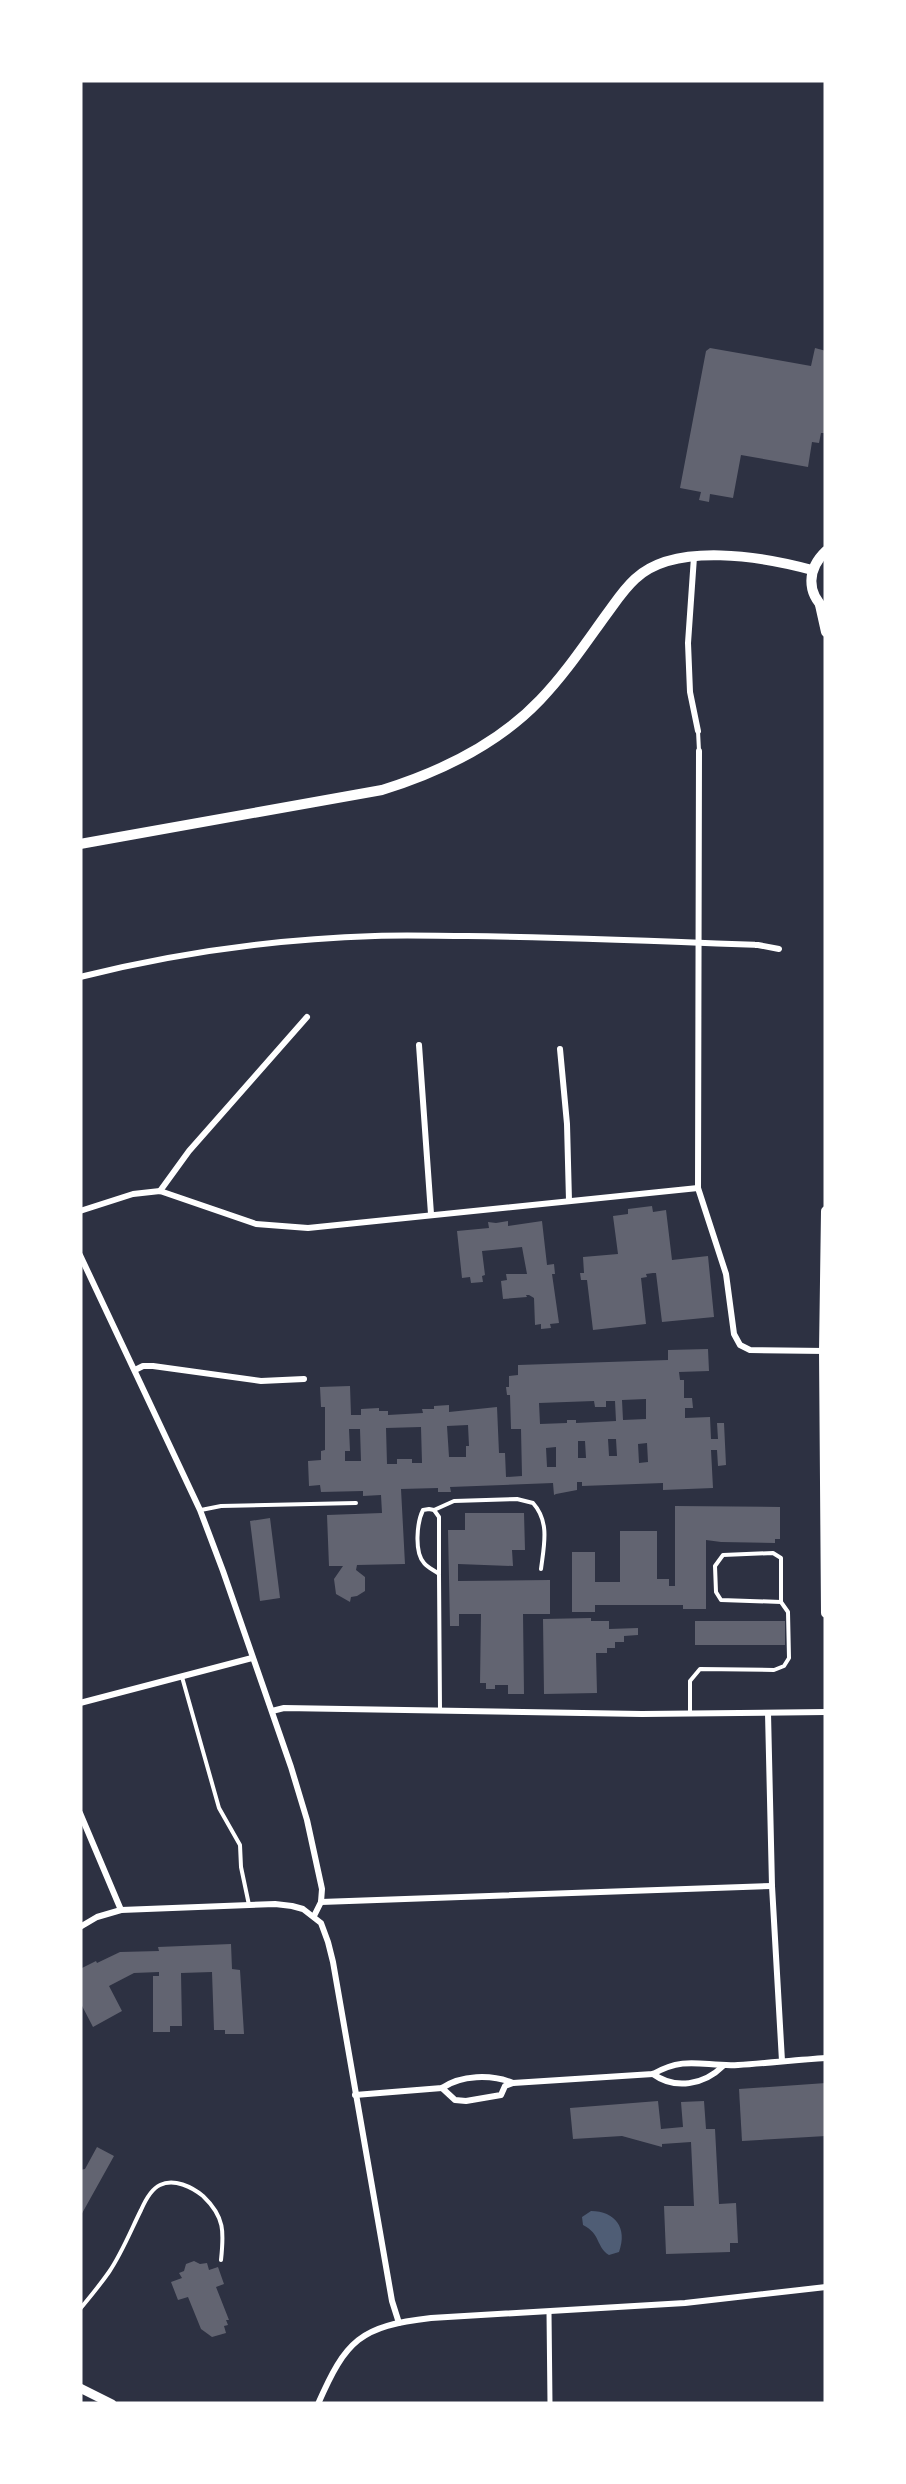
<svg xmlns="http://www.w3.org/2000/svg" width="906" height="2484" font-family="Quicksand,sans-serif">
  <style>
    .water { fill: #4f5d75 }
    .building { fill: #626471; fill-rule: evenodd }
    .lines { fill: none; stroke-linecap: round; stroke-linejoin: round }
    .service { stroke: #fff; stroke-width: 4 }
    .pedestrian { stroke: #fff; stroke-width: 5 }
    .minor { stroke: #fff; stroke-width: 6 }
    .tertiary { stroke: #fff; stroke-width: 9 }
    .secondary { stroke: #fff; stroke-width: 10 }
  </style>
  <rect width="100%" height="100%" fill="#2d3142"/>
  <path class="water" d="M591 2211C615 2211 628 2228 619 2252L609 2255C596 2247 601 2234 583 2225L582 2217Z"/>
  <g class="building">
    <polygon points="710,348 811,366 815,348 826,351 826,433 821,433 819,443 812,442 808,467 741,455 733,498 710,494 709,502 699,500 701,492 680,488 706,351"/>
    <polygon points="652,1206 653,1212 666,1210 672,1260 708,1256 714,1317 662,1322 656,1273 653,1273 646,1274 647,1277 641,1278 646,1324 593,1330 587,1280 581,1280 580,1273 584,1273 583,1257 618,1254 613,1216 628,1214 628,1209"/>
    <polygon points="508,1221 508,1226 542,1221 547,1265 554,1264 555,1274 552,1274 559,1323 550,1324 551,1328 541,1329 541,1324 535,1325 534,1298 529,1295 526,1295 527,1297 503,1299 501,1281 507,1280 506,1274 527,1274 522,1247 482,1251 485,1275 482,1276 483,1282 471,1283 470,1277 462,1278 457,1231 489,1228 488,1222 496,1223"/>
    <path d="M708 1349 709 1371 679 1372 680 1380H684V1398H692L693 1408H685V1418L710 1417 711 1439H718L717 1423H724L726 1465 718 1466 717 1450H711L713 1488 663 1490V1483L582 1486V1482H577V1490L556 1494 554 1495 553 1483 450 1487 451 1492H438V1488L401 1489 405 1564 357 1565 356 1570 365 1577V1591L357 1596 351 1597 350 1602 336 1594 334 1579 343 1566H329L327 1515 382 1513 381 1495 363 1496V1491L321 1492 320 1485 309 1486 308 1461 321 1460V1451L325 1450V1407H321L320 1387 350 1386 351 1415H361V1409L379 1408V1411H388V1415L423 1413 422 1409H434V1406L449 1405V1412L497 1407 499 1453H505L506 1477 522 1476 521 1429H511L510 1395H507L506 1387H509V1376L518 1375V1365L668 1360V1350ZM646 1399V1419L623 1420 622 1400ZM594 1401 595 1407H606V1401H615L616 1421 576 1423V1420H567V1423L540 1424 539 1403ZM468 1425 469 1446H466V1457H449L447 1426ZM421 1427 422 1463H412V1459H397V1464H387L386 1428ZM349 1429H360L361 1461H345V1451H350ZM608 1439H616L617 1456H609ZM578 1441H585L586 1458H578ZM647 1443 648 1462 639 1463 638 1444ZM556 1447V1467H547L546 1448Z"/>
    <polygon points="675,1506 780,1507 780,1539 775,1539 775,1543 721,1542 706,1540 706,1609 683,1609 683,1605 595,1605 595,1612 572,1612 572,1552 595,1552 595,1582 620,1582 620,1531 657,1531 657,1579 669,1579 669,1586 675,1586"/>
    <polygon points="465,1513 524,1513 525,1550 512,1550 513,1566 458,1564 458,1581 550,1580 550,1614 523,1614 524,1694 508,1694 508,1685 495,1685 495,1689 486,1689 486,1683 480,1683 481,1614 459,1614 459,1626 450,1626 448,1530 465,1530"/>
    <polygon points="270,1518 280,1598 260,1601 250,1521"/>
    <polygon points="591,1618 591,1621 609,1621 609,1629 638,1628 638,1635 624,1636 624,1642 615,1642 615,1648 607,1648 607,1653 596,1653 597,1693 544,1694 543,1619"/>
    <rect x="695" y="1621" width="90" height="24"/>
    <polygon points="231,1944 232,1969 240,1970 244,2034 225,2034 225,2030 214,2030 212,1972 181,1973 182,2026 170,2026 170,2032 153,2032 153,1976 159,1976 159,1972 134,1973 109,1986 122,2011 93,2027 80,2002 80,1969 96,1961 97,1963 120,1952 159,1951 158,1947"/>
    <polygon points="826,2083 826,2136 742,2141 739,2089"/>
    <polygon points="658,2101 661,2129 683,2127 681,2102 704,2101 706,2129 715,2129 719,2204 736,2203 738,2243 730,2243 730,2252 666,2254 664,2206 694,2206 691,2142 662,2144 662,2147 622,2136 573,2139 570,2108"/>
    <polygon points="97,2147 114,2156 80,2217 80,2170 85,2169"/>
    <polygon points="194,2261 200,2264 207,2263 209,2270 218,2267 224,2284 216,2287 229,2320 226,2320 228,2325 224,2326 226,2333 212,2337 201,2329 188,2297 178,2300 171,2282 182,2278 179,2273 184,2271 186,2264"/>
  </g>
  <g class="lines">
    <g class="service">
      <polyline points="698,731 699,751"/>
      <path d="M429 1509 434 1510 439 1517V1574C434 1570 428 1568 424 1563 414 1552 417 1522 423 1510Z"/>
      <polyline points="201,1510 221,1506 356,1503"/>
      <path d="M434 1510 454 1501 517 1499 533 1503C550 1522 544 1545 541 1569"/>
      <polyline points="439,1575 440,1710"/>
      <polyline points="182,1677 219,1808 240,1845 241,1867 249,1905"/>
      <polyline points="690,1714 690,1681 700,1669 774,1670 784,1666 789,1658 788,1612 781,1602 781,1558 773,1553 723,1555 715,1566 716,1592 721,1600 781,1602"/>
      <path d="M80 2309C90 2297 100 2285 109 2272 122 2253 131 2230 141 2210 145 2201 151 2189 160 2185 174 2178 192 2187 203 2196 225 2217 224 2232 221 2260"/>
    </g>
    <polyline class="pedestrian" points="549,2312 550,2404"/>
    <g class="minor">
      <polyline points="694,557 688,643 690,692 698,731"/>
      <polyline points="699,751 698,1188 726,1274 734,1334 740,1345 750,1350 826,1351"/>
      <path d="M80 977C176 953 276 939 375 936 406 935 437 936 467 936 565 937 661 941 758 945L779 949"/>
      <polyline points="419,1045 431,1214"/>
      <polyline points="560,1049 567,1124 569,1201"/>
      <polyline points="160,1191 189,1151 307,1017"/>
      <polyline points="80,1211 133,1194 160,1191 256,1224 308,1228 698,1188"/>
      <polyline points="80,1255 200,1510 223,1571 291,1767 307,1820 322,1889 321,1902 314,1916"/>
      <polyline points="135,1370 143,1366 153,1366 261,1381 304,1379"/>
      <polyline points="80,1703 252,1658"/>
      <polyline points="272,1711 284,1708 642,1714 826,1712"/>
      <polyline points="768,1713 772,1886 782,2061"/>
      <polyline points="80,1813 121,1910"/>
      <polyline points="321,1902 772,1886"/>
      <polyline points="80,1927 97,1917 121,1910 275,1904 292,1906 303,1909 321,1923 328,1942 333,1962 392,2301 399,2323"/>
      <path d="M653 2074C675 2090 704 2085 723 2066"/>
      <polyline points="442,2088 455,2100 466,2101 501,2095 505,2086 513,2083"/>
      <path d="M355 2095 442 2088C461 2075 491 2074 513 2083L653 2074C686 2055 704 2067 738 2065 767 2063 797 2060 826 2058"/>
      <path d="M318 2404C346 2340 360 2326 431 2318L685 2303 826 2287"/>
    </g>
    <polyline class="tertiary" points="80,2388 112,2404"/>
    <g class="secondary">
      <path d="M826 551C807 569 806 593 826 610"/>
      <polyline points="820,605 826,632"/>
      <path d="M80 844 382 790C440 772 497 745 540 700 565 674 585 644 606 615 615 603 623 590 635 579 675 541 764 557 812 570"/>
      <polyline points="826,1211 824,1351 826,1613"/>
    </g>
  </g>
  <rect width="906" height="2484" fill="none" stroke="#ffffff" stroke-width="165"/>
</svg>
